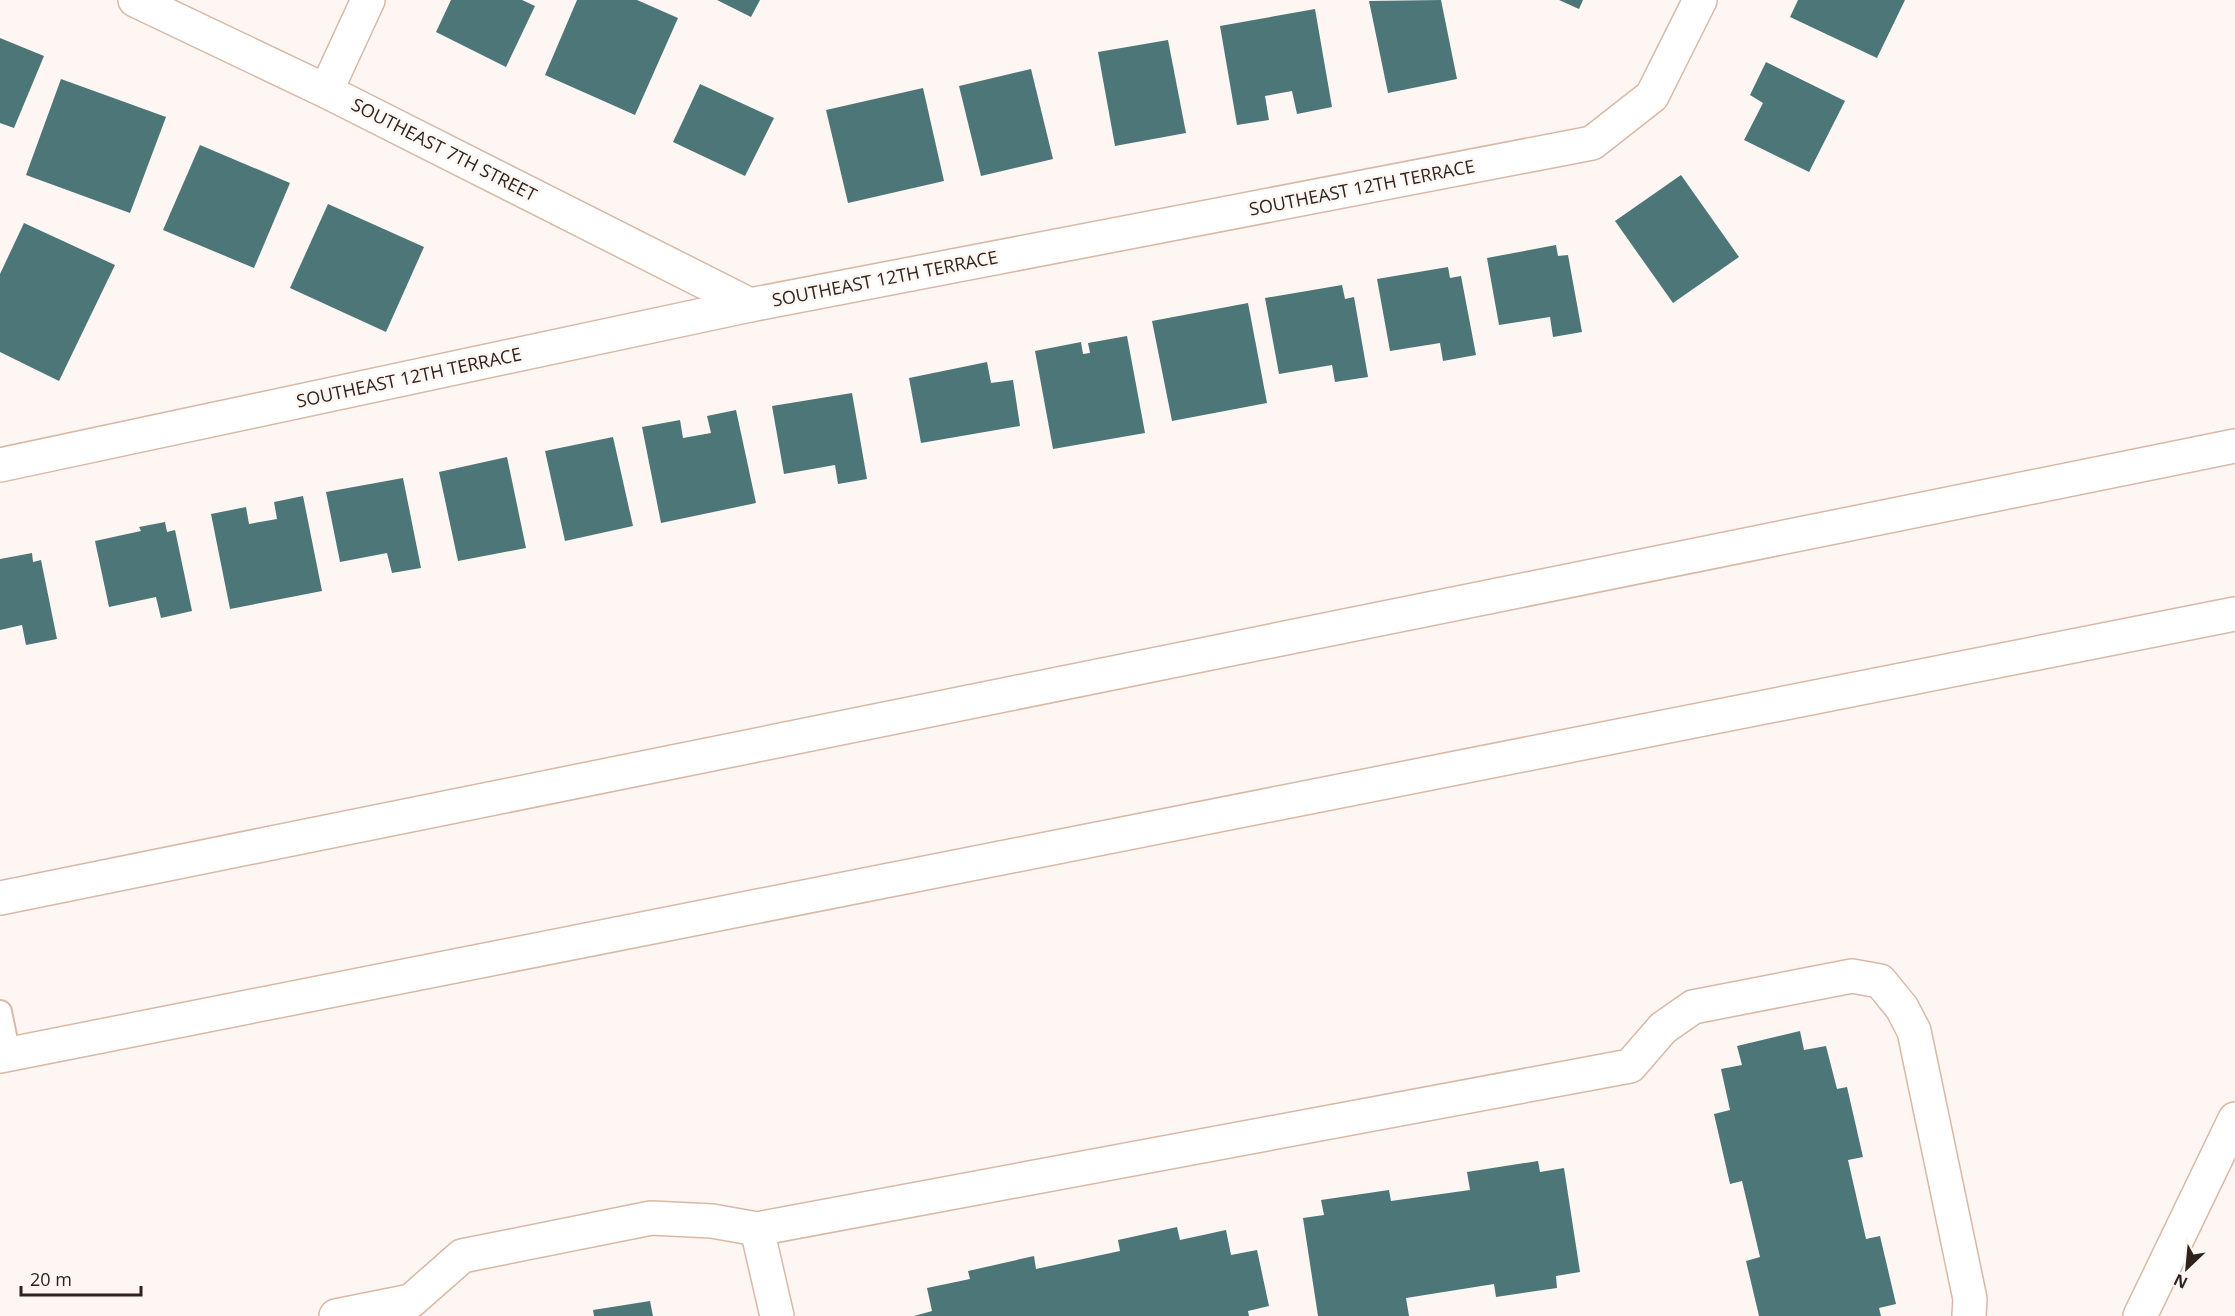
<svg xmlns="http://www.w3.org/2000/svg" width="2235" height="1316" font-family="'Open Sans',sans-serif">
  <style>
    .building { fill: #4d7678 }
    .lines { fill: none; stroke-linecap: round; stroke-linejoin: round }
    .service-casing { stroke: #d9b8a6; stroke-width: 26 }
    .minor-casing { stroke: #d9b8a6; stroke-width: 36 }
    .motorway-casing { stroke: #d9b8a6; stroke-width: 36 }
    .service { stroke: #fff; stroke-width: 22 }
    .minor { stroke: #fff; stroke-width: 33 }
    .motorway { stroke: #fff; stroke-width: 33 }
    .labels { text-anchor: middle; stroke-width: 5; stroke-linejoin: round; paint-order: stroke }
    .street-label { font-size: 18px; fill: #2f231c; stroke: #fdf6f2 }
  </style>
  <rect width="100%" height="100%" fill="#fdf6f2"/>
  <g class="building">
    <polygon points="451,0 522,0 535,6 506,67 436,32"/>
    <polygon points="577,0 637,0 678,18 635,115 545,75"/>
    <polygon points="717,0 760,0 751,17"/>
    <polygon points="1441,0 1457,79 1388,93 1369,1"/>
    <polygon points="1559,0 1583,0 1579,9"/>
    <polygon points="1798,0 1905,0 1877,58 1790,17"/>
    <polygon points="1315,9 1332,107 1297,114 1292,91 1265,96 1269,120 1237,125 1220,26"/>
    <polygon points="0,38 44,56 14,128 0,123"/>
    <polygon points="1168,40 1186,133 1115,146 1098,52"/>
    <polygon points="1766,62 1845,101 1809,172 1744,140 1763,103 1750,95"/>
    <polygon points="1031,69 1053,159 981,176 959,86"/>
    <polygon points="61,79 166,117 130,213 26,175"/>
    <polygon points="700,84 774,118 745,176 673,142"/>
    <polygon points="923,88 944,181 848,203 826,110"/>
    <polygon points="200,145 290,183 254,268 163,230"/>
    <polygon points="1681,175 1739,257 1673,303 1615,221"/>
    <polygon points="328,204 424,247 386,332 290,288"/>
    <polygon points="24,223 115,265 59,381 0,352 0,274"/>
    <polygon points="1556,245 1558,256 1568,255 1582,332 1553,337 1550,317 1499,325 1487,258"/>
    <polygon points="1448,267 1450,278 1461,276 1476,355 1443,361 1440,343 1390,351 1377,279"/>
    <polygon points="1342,285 1345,299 1354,297 1368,377 1335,382 1332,365 1279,374 1265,298"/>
    <polygon points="1248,303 1267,403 1172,421 1152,321"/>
    <polygon points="1127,336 1145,433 1053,449 1035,351 1081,342 1083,354 1090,353 1088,343"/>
    <polygon points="987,362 991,383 1013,380 1020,426 921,443 909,378"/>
    <polygon points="852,393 867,479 838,484 835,465 784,474 772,406"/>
    <polygon points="736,410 756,503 661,523 642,427 680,420 683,438 711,433 707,416"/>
    <polygon points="613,437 633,526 565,541 545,451"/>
    <polygon points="507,457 526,548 458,561 439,472"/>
    <polygon points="403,478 421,568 392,573 387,553 340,562 326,492"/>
    <polygon points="303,496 322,591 230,609 211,514 246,507 249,524 277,519 274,502"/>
    <polygon points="165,522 167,532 175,530 192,611 161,618 156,597 109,607 95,541 141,531 139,527"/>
    <polygon points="32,553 33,562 41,560 57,639 26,645 22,625 0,630 0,559"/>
    <polygon points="1800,1031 1804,1050 1826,1046 1837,1089 1847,1087 1863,1157 1848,1160 1866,1239 1880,1236 1896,1304 1879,1308 1881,1316 1759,1316 1746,1261 1760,1257 1742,1181 1730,1184 1714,1114 1730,1110 1721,1069 1742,1065 1737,1046"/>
    <polygon points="1538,1161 1540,1172 1564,1168 1580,1272 1556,1276 1557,1288 1496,1297 1494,1284 1406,1298 1409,1316 1318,1316 1303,1218 1324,1215 1321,1200 1389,1190 1391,1201 1470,1190 1467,1172"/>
    <polygon points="1177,1227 1180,1240 1226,1230 1231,1255 1257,1250 1269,1306 1248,1311 1249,1316 914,1316 932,1311 927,1288 970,1279 968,1271 1034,1256 1036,1269 1120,1251 1118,1240"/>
    <polygon points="650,1301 653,1316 594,1316 593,1310"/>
  </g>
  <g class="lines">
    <defs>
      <polyline id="service" points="0,1012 9,1055"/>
      <g id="minor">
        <polyline points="135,0 326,91 750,305"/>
        <polyline points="326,91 368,0"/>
        <polyline points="0,465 750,305 1592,143 1652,96 1700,0"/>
        <polyline points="757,1229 777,1316"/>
        <polyline points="336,1316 411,1301 462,1256 651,1218 712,1221 757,1229 1630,1066 1663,1028 1693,1007 1852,976 1880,981 1902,1008 1914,1031 1970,1299 1969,1316"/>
        <polyline points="2140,1316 2235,1119"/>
      </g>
      <g id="motorway">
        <polyline points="0,898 2235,446"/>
        <polyline points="0,1056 2235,614"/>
      </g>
    </defs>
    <use href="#service" class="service-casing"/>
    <use href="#minor" class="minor-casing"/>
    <use href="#motorway" class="motorway-casing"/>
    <use href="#service" class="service"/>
    <use href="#minor" class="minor"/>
    <use href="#motorway" class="motorway"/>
  </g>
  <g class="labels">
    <g class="street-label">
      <text transform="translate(444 150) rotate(27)" y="6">SOUTHEAST 7TH STREET</text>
      <text transform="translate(1362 188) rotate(-11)" y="6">SOUTHEAST 12TH TERRACE</text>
      <text transform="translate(885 279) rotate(-11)" y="6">SOUTHEAST 12TH TERRACE</text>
      <text transform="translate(409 378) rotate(-12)" y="6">SOUTHEAST 12TH TERRACE</text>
    </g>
  </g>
  <g transform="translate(2187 1268) rotate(206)" stroke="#fdf6f2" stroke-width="4.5" paint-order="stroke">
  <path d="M0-4.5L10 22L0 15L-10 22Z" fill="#2f231c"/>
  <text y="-9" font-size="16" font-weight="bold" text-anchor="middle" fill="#2f231c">N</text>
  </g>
  <path d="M21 1286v9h120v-9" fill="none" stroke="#2f231c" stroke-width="3"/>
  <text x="30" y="1286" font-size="18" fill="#2f231c" stroke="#fdf6f2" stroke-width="4.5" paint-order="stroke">20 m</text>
</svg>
